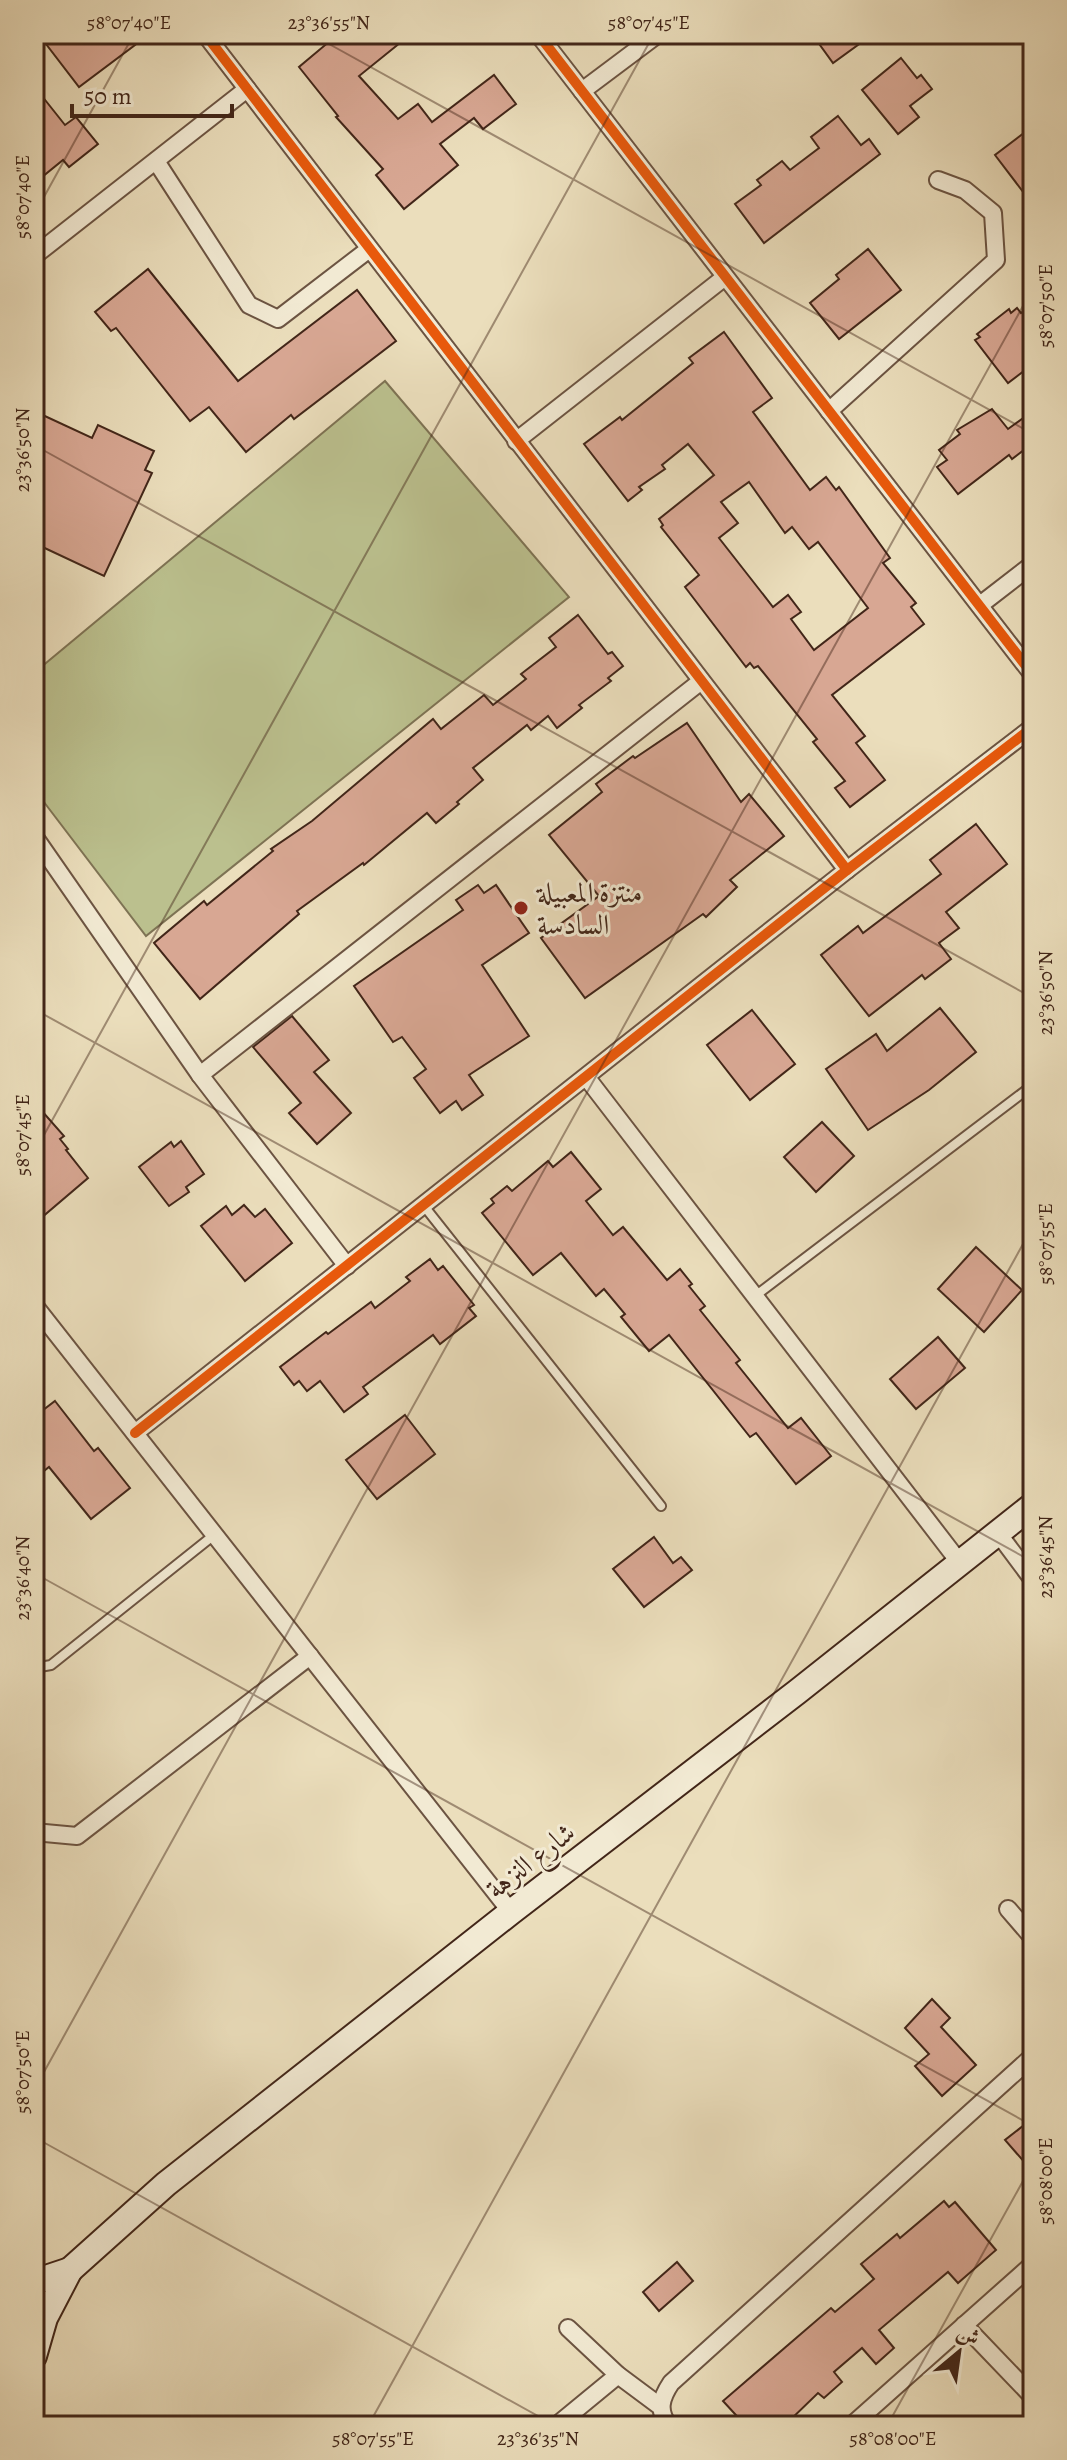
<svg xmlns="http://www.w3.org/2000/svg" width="1067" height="2460" font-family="Alegreya,Amiri,serif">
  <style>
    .green { fill: #bbc08e; stroke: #7e7354; stroke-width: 2 }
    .building { fill: #d8a793; stroke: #422619; stroke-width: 2; fill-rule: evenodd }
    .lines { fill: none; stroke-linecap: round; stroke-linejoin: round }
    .lane-casing { stroke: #6c5442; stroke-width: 12 }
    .street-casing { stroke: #6c5442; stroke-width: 20 }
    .secondary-casing { stroke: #422619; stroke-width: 28 }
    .lane { stroke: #f2ead3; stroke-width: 8 }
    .street { stroke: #f2ead3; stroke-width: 16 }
    .secondary { stroke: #f2ead3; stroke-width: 24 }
    .cycleway-casing { stroke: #f2ead3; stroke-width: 15 }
    .cycleway { stroke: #e8590c; stroke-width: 10 }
    .ticks { fill: none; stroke: #422619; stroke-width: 2; stroke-opacity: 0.45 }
    .poi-dot { fill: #8f2418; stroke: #f2ead3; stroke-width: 3 }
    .labels { text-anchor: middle; stroke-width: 6; stroke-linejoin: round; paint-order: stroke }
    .poi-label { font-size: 28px; fill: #422619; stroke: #f2ead3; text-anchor: start }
    .street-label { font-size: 28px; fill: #422619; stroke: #f2ead3 }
    .neatline { fill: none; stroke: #422619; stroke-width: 3 }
    .ticks-label { font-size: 20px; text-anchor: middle; fill: #422619 }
  </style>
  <rect width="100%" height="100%" fill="#ebdebc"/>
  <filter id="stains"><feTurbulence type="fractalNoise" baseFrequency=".0025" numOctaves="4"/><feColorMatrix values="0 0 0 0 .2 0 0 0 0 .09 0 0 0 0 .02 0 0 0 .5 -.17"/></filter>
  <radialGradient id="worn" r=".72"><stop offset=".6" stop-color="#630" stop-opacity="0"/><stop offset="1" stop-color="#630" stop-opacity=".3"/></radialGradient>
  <polygon class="green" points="385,381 569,597 146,936 34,789 34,673"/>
  <g class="building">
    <polygon points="60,34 127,34 135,45 79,87 46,44"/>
    <polygon points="324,34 411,34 359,76 398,119 418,104 432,122 494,75 516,104 483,129 474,118 440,144 458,165 404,209 376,175 383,169 336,117 338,116 299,67 330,41"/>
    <polygon points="812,34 873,34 833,63"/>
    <polygon points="901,58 917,78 921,75 932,89 910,106 919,117 898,134 862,90"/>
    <polygon points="34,86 65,125 76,117 98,144 69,167 63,160 42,177 34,167"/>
    <polygon points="838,116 861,145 869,139 880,154 764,243 735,204 761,185 757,180 782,161 790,170 819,148 811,137"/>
    <polygon points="1033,126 1033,205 995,155"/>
    <polygon points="868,249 901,290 839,339 810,303 839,279 836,275"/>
    <polygon points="148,269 238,381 357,290 396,341 294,419 291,415 246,452 209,407 190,421 116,328 111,331 95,312"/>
    <polygon points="1033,303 1033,364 1008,383 975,340 980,337 977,334 1009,309 1011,313 1017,308 1021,313"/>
    <path d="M724 332 772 398 753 412 810 490 826 477 836 490 839 487 890 558 883 563 916 603 911 607 924 624 832 695 865 736 856 743 885 780 850 807 835 788 845 781 813 742 817 739 758 666 754 668 750 663 746 667 685 587 699 575 661 527 663 525 659 519 714 475 688 444 662 465 665 469 639 487 642 490 628 501 584 444 620 417 622 420 693 363 689 358ZM749 482 785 533 792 527 809 549 818 542 868 608 814 650 791 619 801 612 788 595 773 607 719 538 738 523 721 502Z"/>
    <polygon points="992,409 1008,429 1033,411 1033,443 1012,459 1009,455 958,494 937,467 947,460 939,450 960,434 957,430"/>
    <polygon points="34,411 92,438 98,425 154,451 145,470 152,473 104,576 34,543 34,533 41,519 34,516"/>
    <polygon points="578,615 608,654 612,652 623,666 608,678 611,681 579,705 582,708 557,728 548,716 531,730 527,725 473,768 483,780 457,802 459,804 436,823 427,813 364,865 363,863 297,911 299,914 200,999 154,943 204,901 207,905 273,851 271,849 312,821 433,719 441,729 484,695 493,705 526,679 521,674 556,647 549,638"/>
    <polygon points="687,723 741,802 749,794 784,836 730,880 737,887 706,917 703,914 585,998 541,938 599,896 549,835 602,792 596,784 633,756 635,758"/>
    <polygon points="976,824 1007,864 946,912 959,928 939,943 951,959 925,979 922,975 869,1016 821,955 858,926 863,933 941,874 930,860"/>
    <polygon points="478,885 484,893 496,885 529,933 482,965 529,1036 469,1075 483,1095 462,1110 456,1101 440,1113 414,1078 426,1069 402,1037 393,1042 354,986 463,910 456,900"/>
    <polygon points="940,1008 976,1052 929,1090 868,1130 826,1069 876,1034 887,1051"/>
    <polygon points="752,1010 795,1064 750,1100 707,1045"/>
    <polygon points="292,1016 329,1060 314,1072 351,1113 317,1144 289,1113 301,1103 253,1047"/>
    <polygon points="34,1102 64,1136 60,1139 68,1149 66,1150 88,1178 34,1224"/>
    <polygon points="822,1122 854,1156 816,1192 784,1157"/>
    <polygon points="181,1141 204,1174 186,1187 189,1192 169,1206 139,1167 171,1142 174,1147"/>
    <polygon points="571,1152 601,1189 586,1201 613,1235 623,1227 667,1280 680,1269 692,1284 689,1286 705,1306 700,1310 740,1360 736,1363 788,1428 801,1418 831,1456 796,1484 756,1433 750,1437 669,1335 649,1351 621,1317 625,1314 604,1289 596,1296 561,1253 533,1275 482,1213 494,1203 491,1199 507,1186 512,1191 548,1161 553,1167"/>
    <polygon points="244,1205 255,1217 265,1209 292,1243 245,1281 201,1226 226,1206 232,1215"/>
    <polygon points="976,1247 1022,1290 984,1332 938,1289"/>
    <polygon points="430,1259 438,1270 443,1266 474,1305 469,1308 476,1316 440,1344 433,1335 363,1387 368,1394 344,1412 320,1381 307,1391 299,1381 294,1385 280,1367 326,1332 328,1334 371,1302 375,1308 410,1281 406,1277"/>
    <polygon points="938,1337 965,1368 916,1409 890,1379"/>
    <polygon points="55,1401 94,1451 98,1448 130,1488 91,1519 49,1467 34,1479 34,1417"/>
    <polygon points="405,1415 435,1454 377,1499 346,1460"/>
    <polygon points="654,1537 673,1563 681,1557 692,1570 644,1607 613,1569"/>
    <polygon points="932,1999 950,2018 941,2027 976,2065 942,2096 915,2066 929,2054 905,2028"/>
    <polygon points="1033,2118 1033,2172 1005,2140"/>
    <polygon points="944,2201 949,2207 955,2202 996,2250 958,2283 948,2272 879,2330 894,2348 876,2364 862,2348 834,2372 842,2382 824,2398 818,2393 784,2426 746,2426 723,2401 831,2308 835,2312 874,2279 861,2264 897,2234 900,2238"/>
    <polygon points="677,2262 693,2281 659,2311 643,2292"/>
  </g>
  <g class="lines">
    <defs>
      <g id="lane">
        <polyline points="424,1206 661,1506"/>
        <polyline points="755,1296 1033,1085"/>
        <polyline points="34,1668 51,1665 214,1535"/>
      </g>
      <g id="street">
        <polyline points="205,34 847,870"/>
        <polyline points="538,34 1033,675"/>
        <polyline points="582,91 658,34"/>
        <polyline points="156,161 249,305 278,319 368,250"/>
        <polyline points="34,256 247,89"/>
        <polyline points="829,411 996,260 993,213 965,190 938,180"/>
        <polyline points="516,441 725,277"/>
        <polyline points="980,605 1033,564"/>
        <polyline points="34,836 200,1075 347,1266"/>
        <polyline points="200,1075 700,682"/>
        <polyline points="587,1078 960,1563"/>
        <polyline points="34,1305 511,1912"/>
        <polyline points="135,1433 847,870 1033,727"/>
        <polyline points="998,1533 1033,1580"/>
        <polyline points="34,1832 77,1836 310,1656"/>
        <polyline points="1008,1909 1033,1938"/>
        <polyline points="964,2325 1033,2397"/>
        <polyline points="568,2328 618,2375 661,2407"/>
        <polyline points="556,2426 618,2375"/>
        <path d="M669 2426C657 2411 661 2398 671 2383L1033 2056"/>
        <polyline points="851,2426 1033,2264"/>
      </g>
      <g id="secondary">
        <polyline points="70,2270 166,2184 511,1912 797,1692 1033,1505"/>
        <polyline points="34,2282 70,2270 45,2318 34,2356"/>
      </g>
    </defs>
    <use href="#lane" class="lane-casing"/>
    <use href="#street" class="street-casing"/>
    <use href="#secondary" class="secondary-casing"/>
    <use href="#lane" class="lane"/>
    <use href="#street" class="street"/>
    <use href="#secondary" class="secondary"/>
    <defs>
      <g id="cycleway">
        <polyline points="205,34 847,870"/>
        <polyline points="538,34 1033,675"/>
        <polyline points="135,1433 847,870 1033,727"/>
      </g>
    </defs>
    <use href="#cycleway" class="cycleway-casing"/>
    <use href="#cycleway" class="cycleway"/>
  </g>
  <path class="ticks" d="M311 34 1033 434M34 215 134 34M34 445 1033 998M34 1009 1033 1562M34 1153 654 34M34 1573 1033 2126M34 2090 1033 288M34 2137 556 2426M368 2426 1033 1226M887 2426 1033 2163"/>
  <circle class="poi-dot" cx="521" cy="908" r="8"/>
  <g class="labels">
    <g class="poi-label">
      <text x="537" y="902">منتزة المعبيلة<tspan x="537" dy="32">السادسة</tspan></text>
    </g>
    <g class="street-label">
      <text transform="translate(530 1860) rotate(-38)" y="10">شارع النزهة</text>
    </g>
  </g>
  <rect width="1067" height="2460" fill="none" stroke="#ebdebc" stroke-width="88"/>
  <g transform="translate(959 2352) rotate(29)" stroke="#f2ead3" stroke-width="6" paint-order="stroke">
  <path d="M0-6L14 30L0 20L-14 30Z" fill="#422619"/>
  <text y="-12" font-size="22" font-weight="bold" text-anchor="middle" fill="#422619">ش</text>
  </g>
  <path d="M72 104v12h160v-12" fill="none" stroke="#422619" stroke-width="4"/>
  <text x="84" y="104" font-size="24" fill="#422619" stroke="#f2ead3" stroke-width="6" paint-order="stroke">50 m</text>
  <rect x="44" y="44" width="979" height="2372" class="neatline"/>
  <g class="ticks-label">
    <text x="129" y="29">58°07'40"E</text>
    <text x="329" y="29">23°36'55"N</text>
    <text x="649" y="29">58°07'45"E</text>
    <text transform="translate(22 197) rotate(-90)" y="7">58°07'40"E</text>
    <text transform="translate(1045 306) rotate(-90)" y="7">58°07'50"E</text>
    <text transform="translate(22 450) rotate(-90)" y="7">23°36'50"N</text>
    <text transform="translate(1045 993) rotate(-90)" y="7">23°36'50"N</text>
    <text transform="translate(22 1135) rotate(-90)" y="7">58°07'45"E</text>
    <text transform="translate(1045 1244) rotate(-90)" y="7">58°07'55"E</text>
    <text transform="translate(1045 1557) rotate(-90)" y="7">23°36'45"N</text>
    <text transform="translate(22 1578) rotate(-90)" y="7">23°36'40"N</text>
    <text transform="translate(22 2072) rotate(-90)" y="7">58°07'50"E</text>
    <text transform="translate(1045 2181) rotate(-90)" y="7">58°08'00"E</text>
    <text x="373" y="2445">58°07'55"E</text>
    <text x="538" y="2445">23°36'35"N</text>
    <text x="893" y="2445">58°08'00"E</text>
  </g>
  <rect width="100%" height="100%" filter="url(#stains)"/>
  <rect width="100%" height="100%" fill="url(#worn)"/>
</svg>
